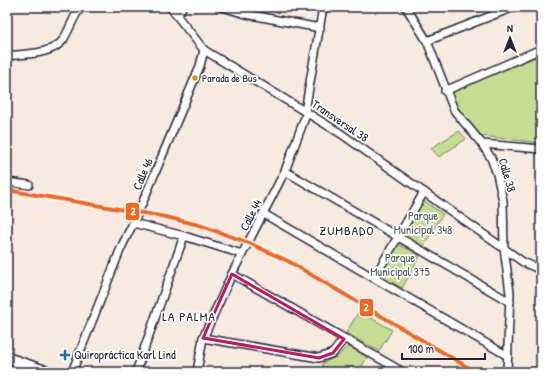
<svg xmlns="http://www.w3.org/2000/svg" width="548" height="379" font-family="'Patrick Hand',sans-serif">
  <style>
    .green { fill: #c6dc92; stroke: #747f66 }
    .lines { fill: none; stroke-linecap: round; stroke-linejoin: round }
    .minor-casing { stroke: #22223b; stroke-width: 10 }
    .primary-casing { stroke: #22223b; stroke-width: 13 }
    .minor { stroke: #fff; stroke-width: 7 }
    .primary { stroke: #fff; stroke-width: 10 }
    .rail-1-casing { stroke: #fff; stroke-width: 7 }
    .rail-1 { stroke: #f26522; stroke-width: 4 }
    .marked { fill: none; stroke: #c2185b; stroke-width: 3; stroke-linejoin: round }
    .bus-dot { fill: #d79209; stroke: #fff; stroke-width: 1.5 }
    .poi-dot { fill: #1f6fb2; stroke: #fff; stroke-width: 1.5 }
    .labels { text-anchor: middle; stroke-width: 3.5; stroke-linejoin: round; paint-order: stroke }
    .bus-label { font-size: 11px; fill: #22223b; stroke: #fff; text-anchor: start }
    .street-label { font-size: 12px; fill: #22223b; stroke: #fff }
    .park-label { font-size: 12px; fill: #535a55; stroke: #fff }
    .poi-label { font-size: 12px; fill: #22223b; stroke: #fff; text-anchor: start }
    .neighbourhood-label { font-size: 13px; letter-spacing: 1px; fill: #22223b; stroke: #fff }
    .line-badge { stroke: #fff; stroke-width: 1.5 }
    .badge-label { font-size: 11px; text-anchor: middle; font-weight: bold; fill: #fff }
  </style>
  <rect width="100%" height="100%" fill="#f7eadf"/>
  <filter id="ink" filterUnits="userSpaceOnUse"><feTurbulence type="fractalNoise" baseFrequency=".025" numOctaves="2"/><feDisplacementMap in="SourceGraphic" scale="8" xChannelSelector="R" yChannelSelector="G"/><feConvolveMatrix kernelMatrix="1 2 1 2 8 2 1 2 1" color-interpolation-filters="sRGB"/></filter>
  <g filter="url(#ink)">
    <g class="green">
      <polygon points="541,55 541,143 480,136 460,114 450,95 451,92"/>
      <polygon points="459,131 466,139 439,157 431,148"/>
      <polygon points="422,200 443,214 423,247 402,235"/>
      <polygon points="398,244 420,256 402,288 379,275"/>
      <polygon points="359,311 392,330 379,351 346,333"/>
      <polygon points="348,346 367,357 359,372 322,372 323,363 338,356"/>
    </g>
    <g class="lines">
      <defs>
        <g id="minor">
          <polyline points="170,7 204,50 340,133 523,262 541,270"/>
          <polyline points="222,7 246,14 320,28"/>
          <polyline points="406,7 427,41 454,110 482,144 491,158 497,174 503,201 504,248 510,293 507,372"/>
          <polyline points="178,16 182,7"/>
          <polyline points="427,41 514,7"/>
          <path d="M7 56C24 54 52 55 63 40 70 29 73 17 81 7"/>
          <polyline points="445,91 541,49"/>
          <polyline points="305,111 323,7"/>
          <polyline points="482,144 541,149"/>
          <polyline points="285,171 510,302"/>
          <polyline points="7,182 29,185"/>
          <polyline points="264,214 508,356"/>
          <polyline points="133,223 184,236 242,254"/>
          <polyline points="232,274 403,372"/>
          <polyline points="374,278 424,192"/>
          <polyline points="203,338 319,358 333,353 344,339"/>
          <polyline points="72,372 121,248 139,211 200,66 204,50"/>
          <polyline points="136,372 184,236"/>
          <polyline points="197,372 203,338 232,274 285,171 307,112"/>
        </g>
        <polyline id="primary" points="7,358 48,372"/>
      </defs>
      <use href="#minor" class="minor-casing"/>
      <use href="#primary" class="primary-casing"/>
      <use href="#minor" class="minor"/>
      <use href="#primary" class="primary"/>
      <defs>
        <polyline id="rail-1" points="7,190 166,217 199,225 249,243 288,261 476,372"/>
      </defs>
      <use href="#rail-1" class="rail-1-casing"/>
      <use href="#rail-1" class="rail-1"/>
    </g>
  </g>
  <path class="marked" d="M232 274 344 339 333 353 319 358 203 338Z"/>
  <circle class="bus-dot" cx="195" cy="78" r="3.5"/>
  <path class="poi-dot" d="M63 349h4v4h4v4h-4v4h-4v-4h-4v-4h4z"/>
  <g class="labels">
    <g class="bus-label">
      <text x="202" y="82">Parada de Bus</text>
    </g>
    <g class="street-label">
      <text transform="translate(340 121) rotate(34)" y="4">Transversal 38</text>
      <text transform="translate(143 174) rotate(-67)" y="4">Calle 46</text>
      <text transform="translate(507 175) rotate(74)" y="4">Calle 38</text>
      <text transform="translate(251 215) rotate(-63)" y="4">Calle 44</text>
    </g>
    <g class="park-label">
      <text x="423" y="220">Parque<tspan x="423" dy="14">Municipal 348</tspan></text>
      <text x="400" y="262">Parque<tspan x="400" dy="14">Municipal 375</tspan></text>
    </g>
    <g class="poi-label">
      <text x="74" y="359">Quiropráctica Karl Lind</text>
    </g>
    <g class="neighbourhood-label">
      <text x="347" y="235">ZUMBADO</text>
      <text x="189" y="321">LA PALMA</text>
    </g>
  </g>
  <g class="line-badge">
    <rect x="125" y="202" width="15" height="19" rx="4" fill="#f26522"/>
    <rect x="359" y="298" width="15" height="19" rx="4" fill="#f26522"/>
  </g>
  <g class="badge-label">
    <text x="133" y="215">2</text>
    <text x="366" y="311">2</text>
  </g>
  <rect width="548" height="379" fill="none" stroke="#fff" stroke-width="24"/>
  <rect x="12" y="12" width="524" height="355" fill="none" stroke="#22223b" stroke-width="1.5" filter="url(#ink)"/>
  <g transform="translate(510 38)" stroke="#ffffff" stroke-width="3" paint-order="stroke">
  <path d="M0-3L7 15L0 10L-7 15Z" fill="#22223b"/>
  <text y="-6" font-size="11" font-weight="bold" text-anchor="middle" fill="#22223b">N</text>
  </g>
  <path d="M402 353v6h83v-6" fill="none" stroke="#22223b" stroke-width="2"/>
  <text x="408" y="353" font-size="12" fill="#22223b" stroke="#ffffff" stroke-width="3" paint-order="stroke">100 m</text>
</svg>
